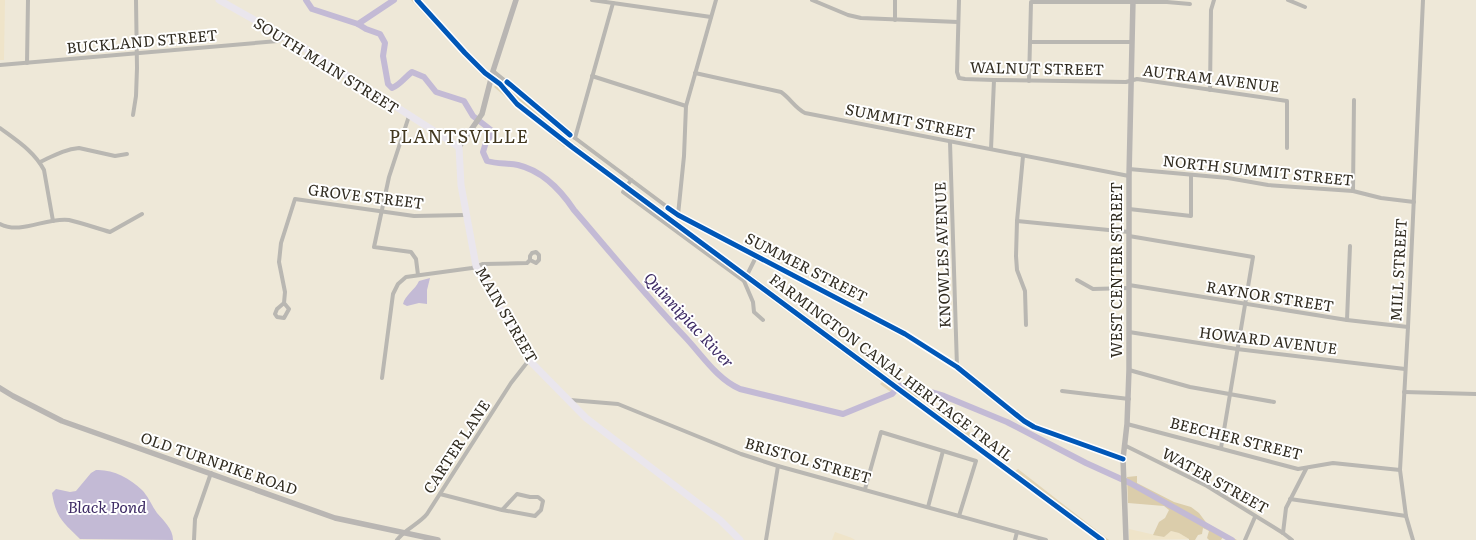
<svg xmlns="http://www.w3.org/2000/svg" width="1476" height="540" font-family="Literata,serif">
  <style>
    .built { fill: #efe4c9 }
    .green { fill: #e2d5b6 }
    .forest { fill: #dbcdab }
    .water { fill: #c3bad5 }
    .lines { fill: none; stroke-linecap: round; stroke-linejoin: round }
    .river { stroke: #c3bad5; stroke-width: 6 }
    .street { stroke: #b9b7b2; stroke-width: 4 }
    .secondary { stroke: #b9b6b3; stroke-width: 5.5 }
    .highway { stroke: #eae6ed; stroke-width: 7 }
    .cycleway-casing { stroke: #fff; stroke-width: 8 }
    .cycleway { stroke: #0057b8; stroke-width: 5 }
    .labels { text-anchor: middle; stroke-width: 4; stroke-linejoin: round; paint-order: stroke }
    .street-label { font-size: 15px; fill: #302b20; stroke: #fff }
    .water-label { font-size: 16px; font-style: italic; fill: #3e2b65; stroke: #fff }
    .quarter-label { font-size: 18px; letter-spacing: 1px; fill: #433921; stroke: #fff }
  </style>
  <rect width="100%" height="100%" fill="#eee8d8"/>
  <g class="built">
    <polygon points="0,0 5,0 4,60 0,60"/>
    <polygon points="1129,529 1164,537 1171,531 1179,533 1189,539 1129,540"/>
    <polygon points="835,532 852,538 855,540 832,540"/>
  </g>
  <g class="green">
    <polygon points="411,0 421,0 449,32 488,72 486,80"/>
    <polygon points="498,82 501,82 554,128 746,272 743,278 623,190 624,189 566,147 564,147 494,87"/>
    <polygon points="749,273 904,388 906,385 914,388 913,390 920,392 917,399 972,434 970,438 1015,471 1018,469 1109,540 1096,540 904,397 895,392 892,393 880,384 882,382 745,280"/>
  </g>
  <polygon class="forest" points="1137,476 1137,483 1174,502 1191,507 1199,513 1208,525 1237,540 1228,540 1223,537 1221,540 1209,540 1207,538 1209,531 1203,528 1202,534 1198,535 1195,540 1189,540 1189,539 1179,533 1171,531 1164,537 1153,535 1159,522 1165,518 1169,510 1164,506 1128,503 1127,477"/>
  <g class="water">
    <path d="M430 278 427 290V304L419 303 407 306 403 304C405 295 415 290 419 281Z"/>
    <path d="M96 470C112 469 130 478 142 490 148 496 152 506 157 513 164 521 173 529 173 540L80 539C63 522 56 518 52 493L56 489 70 492 76 491 91 473Z"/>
  </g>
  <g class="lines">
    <g class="river">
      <path d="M306 0 312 9 358 24 366 29 380 34 385 43 383 56 388 84 392 88C400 85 405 77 412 72L424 77 436 92 464 101 473 116 491 130 490 137 486 142 483 152 487 161C497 164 508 163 518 165 543 171 560 189 574 210 611 253 646 296 685 337 702 355 717 379 740 389L843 414 892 394 899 386 907 385 944 396 1007 422 1086 463 1130 483 1232 540"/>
      <polyline points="358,24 394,0"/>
    </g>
    <g class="street">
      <polyline points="592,0 711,17"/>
      <polyline points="812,0 848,15 861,18 958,22"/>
      <polyline points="959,0 957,72 959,78 965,79 994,80 1126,82 1137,79 1287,101 1287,148"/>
      <polyline points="1288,0 1305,7"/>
      <polyline points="895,20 895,0"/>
      <polyline points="1030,42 1132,42"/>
      <polyline points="27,63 28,0"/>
      <polyline points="0,65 278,41 284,37"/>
      <polyline points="493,71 575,138 678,215 905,334 957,367 1024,421 1034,427 1123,459"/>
      <path d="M695 73 781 92C790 98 795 108 805 113L1129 176"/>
      <polyline points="592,76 686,106"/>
      <polyline points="1029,81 1031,2 1167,2 1190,4"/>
      <polyline points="1210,90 1211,10 1214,0"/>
      <polyline points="133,115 136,96 137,68 136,0"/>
      <polyline points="409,116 389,177 374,247 411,252 416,259 418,275"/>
      <path d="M0 128C16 140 34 151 44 170L53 221"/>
      <polyline points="575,138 613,3"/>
      <polyline points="950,142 957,367"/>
      <polyline points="991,149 994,80"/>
      <polyline points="1023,156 1017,221 1016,256 1017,270 1025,291 1026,325"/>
      <path d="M40 162C53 156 65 149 79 148L115 156 127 154"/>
      <polyline points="1129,169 1228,178 1268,185 1353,191 1381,198 1414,202"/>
      <polyline points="631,180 623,192 744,281 753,302 754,312 763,320"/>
      <polyline points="1353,191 1354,100"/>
      <polyline points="1129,209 1191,216 1191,175"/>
      <polyline points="678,215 684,156 686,106 716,0"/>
      <polyline points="1017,221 1129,232"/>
      <path d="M0 224C21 235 46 217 69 220 82 223 96 228 110 232L142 214"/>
      <polyline points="1129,236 1253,257 1221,448"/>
      <polyline points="1077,280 1093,289 1129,288"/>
      <polyline points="744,281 756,257"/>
      <polyline points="1129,285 1347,320 1408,327"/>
      <polyline points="284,303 277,309 275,314 277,317 284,318 289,309 284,303 285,292 279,262 281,243 295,199 414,216 465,215"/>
      <polyline points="1347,320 1350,246"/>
      <polyline points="1129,332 1237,349 1405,369"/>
      <polyline points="1129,370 1190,387 1274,402"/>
      <polyline points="382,378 393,294 398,284 406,277 472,268 483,264 527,263 530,260 536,263 539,260 539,255 536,252 532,253 530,256 530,260"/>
      <polyline points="1062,391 1129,399"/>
      <polyline points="1404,392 1476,394"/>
      <polyline points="570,400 618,404 741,454 778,466 1046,540"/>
      <polyline points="1127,424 1298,469 1333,463 1400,470"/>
      <polyline points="1124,445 1207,486 1283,533 1292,540"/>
      <polyline points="865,489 881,432 976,461 959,516"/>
      <polyline points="440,494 502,510 535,516 541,510 543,501 538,497 530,497 517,494 502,510"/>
      <polyline points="1290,499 1406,516"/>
      <polyline points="928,507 943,451"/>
      <polyline points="1283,533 1286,508 1306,469"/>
      <polyline points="194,540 195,519 211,473"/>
      <path d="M397 540C405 529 419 524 427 514L511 383 529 360"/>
      <polyline points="766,540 778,466"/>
      <polyline points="1015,540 1017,532"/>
      <polyline points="1245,540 1255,517"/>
      <polyline points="1413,540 1406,516 1400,470 1408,327 1423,0"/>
    </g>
    <g class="secondary">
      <polyline points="459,147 482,114 493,71 516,0"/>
      <polyline points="0,388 13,396 62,421 335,518 438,540"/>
      <polyline points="1126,540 1123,459 1127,424 1129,370 1129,176 1133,0"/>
    </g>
    <polyline class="highway" points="219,0 306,49 459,147 461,185 476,266 529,360 586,418 720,520 740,540"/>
    <defs>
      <g id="cycleway">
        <polyline points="417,0 465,53 485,73 500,84 517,104 572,147 1102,540"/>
        <polyline points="507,82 570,135"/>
        <polyline points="668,208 678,215 905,334 957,367 1024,421 1034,427 1123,459"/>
      </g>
    </defs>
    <use href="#cycleway" class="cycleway-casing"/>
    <use href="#cycleway" class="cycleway"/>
  </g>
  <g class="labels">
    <g class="street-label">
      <text transform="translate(142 42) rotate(-5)" y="5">BUCKLAND STREET</text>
      <text transform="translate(326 66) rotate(32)" y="5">SOUTH MAIN STREET</text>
      <text transform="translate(1037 69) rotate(1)" y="5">WALNUT STREET</text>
      <text transform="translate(1211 79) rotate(7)" y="5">AUTRAM AVENUE</text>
      <text transform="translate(910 122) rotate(11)" y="5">SUMMIT STREET</text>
      <text transform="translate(1258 171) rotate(6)" y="5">NORTH SUMMIT STREET</text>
      <text transform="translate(366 197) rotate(7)" y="5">GROVE STREET</text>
      <text transform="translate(943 255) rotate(-92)" y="5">KNOWLES AVENUE</text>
      <text transform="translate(806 268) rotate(27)" y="5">SUMMER STREET</text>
      <text transform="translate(1117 270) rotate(-90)" y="5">WEST CENTER STREET</text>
      <text transform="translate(1399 270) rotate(-87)" y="5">MILL STREET</text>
      <text transform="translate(1270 297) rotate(9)" y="5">RAYNOR STREET</text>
      <text transform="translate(506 315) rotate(60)" y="5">MAIN STREET</text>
      <text transform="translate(1268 341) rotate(7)" y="5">HOWARD AVENUE</text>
      <text transform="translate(891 368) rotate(37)" y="5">FARMINGTON CANAL HERITAGE TRAIL</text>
      <text transform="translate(1236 439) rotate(14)" y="5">BEECHER STREET</text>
      <text transform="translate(457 447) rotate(-57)" y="5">CARTER LANE</text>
      <text transform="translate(808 461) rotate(16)" y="5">BRISTOL STREET</text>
      <text transform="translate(219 464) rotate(19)" y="5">OLD TURNPIKE ROAD</text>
      <text transform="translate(1215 481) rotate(29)" y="5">WATER STREET</text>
    </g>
    <g class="water-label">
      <text transform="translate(689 320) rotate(47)" y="6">Quinnipiac River</text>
      <text x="107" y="513">Black Pond</text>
    </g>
    <g class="quarter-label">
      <text x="459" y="143">PLANTSVILLE</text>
    </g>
  </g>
</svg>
